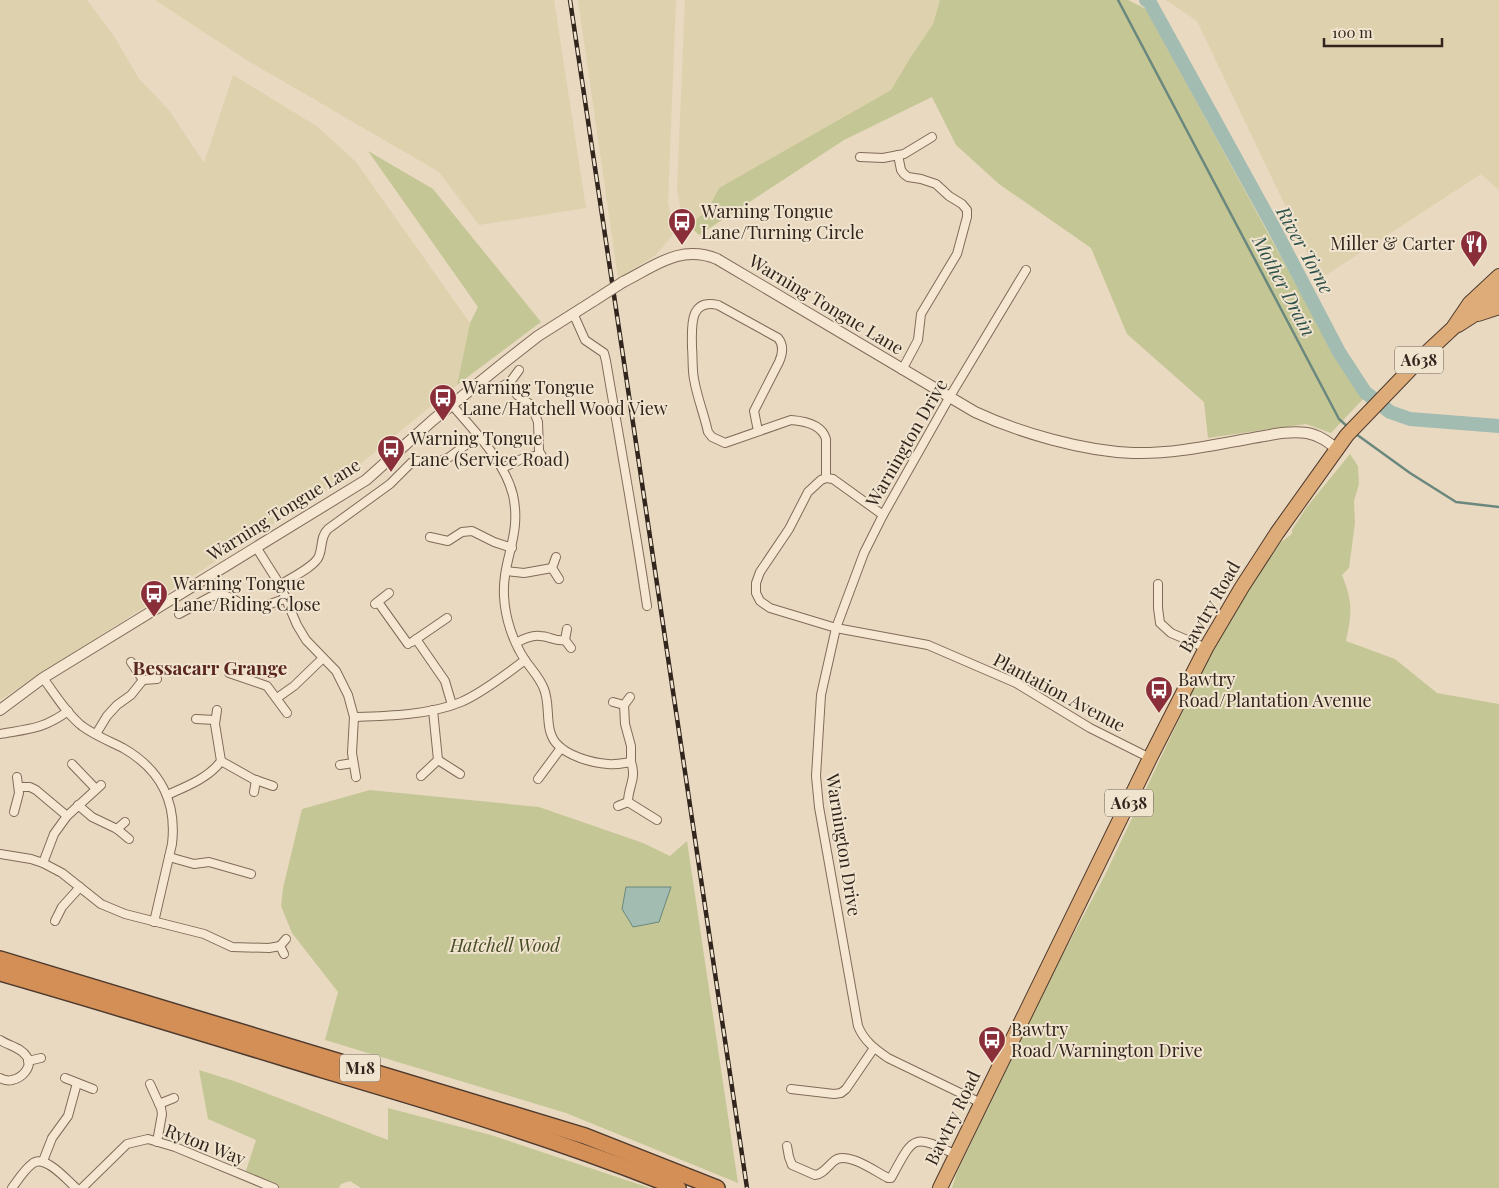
<svg xmlns="http://www.w3.org/2000/svg" width="1499" height="1188" font-family="'Playfair Display',serif">
  <style>
    .farmland { fill: #ded1ae }
    .green { fill: #c5c695 }
    .water { fill: #a2bcb2; stroke: #6b887e }
    .lines { fill: none; stroke-linecap: round; stroke-linejoin: round }
    .stream { stroke: #6b887e; stroke-width: 2.5 }
    .river { stroke: #a2bcb2; stroke-width: 14 }
    .minor-casing { stroke: #816a59; stroke-width: 10 }
    .tertiary-casing { stroke: #816a59; stroke-width: 12 }
    .trunk-casing { stroke: #4e3a2e; stroke-width: 16 }
    .motorway-casing { stroke: #4e3a2e; stroke-width: 18 }
    .minor { stroke: #f5e7d2; stroke-width: 8 }
    .tertiary { stroke: #f5e7d2; stroke-width: 10 }
    .trunk { stroke: #deac78; stroke-width: 14 }
    .motorway { stroke: #d38f56; stroke-width: 15 }
    .rail-casing { stroke: #31251d; stroke-width: 4.5 }
    .rail { stroke: #f1e4cf; stroke-width: 2.5; stroke-dasharray: 8; stroke-linecap: butt }
    .tertiary-bridge-casing { stroke: #816a59; stroke-width: 12; stroke-linecap: butt }
    .tertiary-bridge { stroke: #f5e7d2; stroke-width: 10 }
    .labels { text-anchor: middle; stroke-width: 4; stroke-linejoin: round; paint-order: stroke }
    .shield { fill: #f1e4cf; stroke: #6b5e52; stroke-width: 1 }
    .shield-label { font-size: 16px; font-weight: bold; fill: #31251d }
    .poi-label { font-size: 18px; fill: #31251d; stroke: #f1e4cf; text-anchor: start }
    .street-label { font-size: 18px; fill: #31251d; stroke: #f1e4cf }
    .park-label { font-size: 18px; font-style: italic; fill: #464c25; stroke: #f1e4cf }
    .water-label { font-size: 19px; font-style: italic; fill: #2d504a; stroke: #f1e4cf }
    .neighbourhood-label { font-size: 19px; font-weight: bold; fill: #5a2620; stroke: #f1e4cf }
  </style>
  <rect width="100%" height="100%" fill="#e9d9c0"/>
  <g class="farmland">
    <polygon points="0,0 87,0 114,36 139,79 169,110 204,163 233,75 318,127 356,162 470,323 457,385 337,483 0,700"/>
    <polygon points="155,0 554,0 586,208 479,225 439,172 245,59"/>
    <polygon points="578,0 676,0 668,202 674,233 656,255 618,278"/>
    <polygon points="685,0 940,0 933,24 910,58 891,90 719,188 707,211 684,229 677,189"/>
    <polygon points="1166,0 1499,0 1499,190 1481,174 1320,279 1197,21"/>
  </g>
  <g class="green">
    <polygon points="940,0 1128,0 1146,9 1342,369 1364,398 1331,433 1306,424 1208,438 1204,402 1127,334 1091,248 999,184 956,145 932,97 844,140 699,235 692,228 684,229 707,211 719,188 891,90 910,58 933,24"/>
    <polygon points="368,151 433,189 541,322 457,385 470,323 478,307"/>
    <path d="M1350 454 1358 466 1359 484 1354 501 1355 523 1349 568 1342 575C1353 603 1352 612 1346 641L1395 659 1437 693 1499 704V1188H952L957 1172 990 1103 1051 977 1105 875 1203 669 1249 587 1281 542 1292 534V530L1306 508Z"/>
    <polygon points="370,790 539,807 643,843 670,856 687,841 738,1183 566,1113 325,1040 338,992 292,933 281,906 283,888 302,809"/>
    <polygon points="199,1070 237,1082 388,1140 388,1108 491,1135 650,1188 361,1188 350,1181 341,1184 339,1188 274,1188 244,1177 256,1140 208,1119"/>
  </g>
  <polygon class="water" points="626,887 671,887 659,922 633,927 622,909"/>
  <g class="lines">
    <g class="stream">
      <polyline points="1118,0 1339,419 1348,427"/>
      <polyline points="1356,434 1410,473 1456,502 1499,507"/>
    </g>
    <polyline class="river" points="1146,0 1149,1 1274,228 1339,352 1365,392 1390,412 1410,419 1499,426"/>
    <defs>
      <g id="minor">
        <polyline points="898,155 901,170 904,174 908,177 921,179 936,184 949,196 962,204 967,210 967,217 957,254 921,314 918,340 902,370"/>
        <polyline points="860,157 883,158 904,154 932,137"/>
        <path d="M573 313 585 340 604 353 606 361C620 443 635 524 647 606"/>
        <polyline points="510,382 517,395 530,404 536,417 538,422 539,451 546,463"/>
        <polyline points="501,387 511,381 519,370"/>
        <path d="M452 405C475 432 504 460 513 495 522 536 502 559 504 596 505 618 513 642 525 660 532 670 540 678 544 689 551 706 544 729 556 743 567 756 592 763 608 764 616 765 624 763 631 762 637 778 628 787 628 802"/>
        <path d="M758 431 754 411 779 362C783 353 784 345 778 338L718 305C688 298 692 329 692 348 693 358 692 369 694 379 697 397 704 414 708 432L712 437 725 443 791 420C805 421 822 425 826 439V478"/>
        <polyline points="502,468 524,458 541,455"/>
        <polyline points="883,515 833,479 826,478 821,480 808,492 789,529 760,572 756,583 756,593 760,601 770,608 836,628 928,645 1016,683 1090,728 1150,758"/>
        <polyline points="430,537 448,541 462,532 472,531 494,542 512,548"/>
        <polyline points="256,547 280,585 297,625 306,640 336,671 348,695 354,717 352,753 356,777"/>
        <polyline points="556,557 552,568 559,579"/>
        <polyline points="506,571 524,573 552,568"/>
        <polyline points="1158,584 1158,608 1160,623 1171,633 1206,648"/>
        <path d="M280 585C290 578 315 567 319 556 323 546 320 537 328 529L390 484 411 463 416 461H440L448 458 478 436"/>
        <polyline points="378,602 408,644"/>
        <polyline points="375,604 389,593"/>
        <polyline points="179,614 212,596 227,596 250,608 259,608 287,598"/>
        <polyline points="567,629 565,640 571,648"/>
        <polyline points="416,639 445,681 452,705"/>
        <polyline points="412,642 447,618"/>
        <path d="M516 643C523 639 532 635 540 636 549 636 556 642 565 640"/>
        <polyline points="131,662 143,680 157,679"/>
        <polyline points="229,673 267,686 287,713"/>
        <path d="M43 678C55 694 66 713 82 726 94 735 109 741 123 748 160 769 177 802 172 844L154 922"/>
        <polyline points="277,698 294,686 323,658"/>
        <polyline points="613,702 624,705 630,697"/>
        <polyline points="624,705 625,724 631,746 631,762"/>
        <path d="M354 717C387 716 430 715 461 702 480 694 508 673 525 660"/>
        <polyline points="196,719 215,720"/>
        <path d="M0 734C28 729 44 729 68 711"/>
        <polyline points="96,734 107,716 117,705 131,695 143,680"/>
        <polyline points="438,760 460,774"/>
        <polyline points="221,761 253,779 273,786"/>
        <polyline points="72,764 96,789"/>
        <polyline points="340,765 353,763"/>
        <polyline points="421,776 438,760 433,710"/>
        <polyline points="538,779 561,748"/>
        <polyline points="19,787 30,787 36,790 67,816"/>
        <polyline points="254,792 256,780"/>
        <path d="M167 795C185 787 209 778 221 761L215 724 217 710"/>
        <polyline points="78,805 92,817 117,829 129,839"/>
        <polyline points="618,806 628,802 657,820"/>
        <polyline points="14,812 19,793 17,777"/>
        <polyline points="117,829 125,822"/>
        <polyline points="0,854 31,859 43,863 62,873 101,904 125,914 204,934 232,947 269,948 280,946"/>
        <polyline points="169,857 194,864 209,862 251,874"/>
        <polyline points="43,863 54,834 67,816 101,785"/>
        <polyline points="55,921 62,907 80,887"/>
        <polyline points="284,954 280,946 286,939"/>
        <path d="M0 1040C9 1046 21 1047 27 1057 33 1067 22 1078 12 1080 8 1081 4 1080 0 1078"/>
        <polyline points="28,1061 41,1058"/>
        <polyline points="65,1078 93,1089"/>
        <polyline points="150,1084 161,1108 162,1114 157,1142"/>
        <polyline points="791,1089 834,1094 841,1093 846,1089 874,1048"/>
        <path d="M981 1103 888 1058C875 1049 864 1041 858 1026L819 807 816 776 821 695 836 628 864 553 883 515 949 398 1026 270"/>
        <polyline points="159,1104 174,1098"/>
        <path d="M787 1146 789 1157 792 1165 815 1175C823 1174 827 1167 834 1161 846 1150 876 1172 888 1178H891C914 1136 912 1133 956 1155"/>
        <polyline points="43,1161 52,1138 68,1116 77,1083"/>
        <path d="M12 1188C18 1180 24 1170 32 1164 44 1153 67 1180 76 1188"/>
        <polyline points="82,1188 127,1144 148,1139 175,1147 274,1188"/>
      </g>
      <g id="tertiary">
        <path d="M623 282C655 266 680 244 717 259L975 412C1020 433 1083 451 1133 453 1172 454 1209 446 1247 439 1267 436 1287 430 1307 433 1319 435 1328 442 1337 449"/>
        <polyline points="0,710 43,678 366,480 433,420 506,361 538,336 595,300"/>
      </g>
      <g id="trunk">
        <polyline points="1478,314 1499,307"/>
        <polyline points="1458,325 1472,316 1499,291"/>
        <polyline points="940,1188 1150,758 1206,648 1242,587 1277,533 1347,435 1424,355 1453,328 1470,303 1499,276"/>
      </g>
      <g id="motorway">
        <polyline points="0,959 585,1136 717,1188"/>
        <path d="M0 973C108 1004 215 1037 323 1070 442 1105 562 1141 678 1188"/>
      </g>
    </defs>
    <use href="#minor" class="minor-casing"/>
    <use href="#tertiary" class="tertiary-casing"/>
    <use href="#trunk" class="trunk-casing"/>
    <use href="#motorway" class="motorway-casing"/>
    <use href="#minor" class="minor"/>
    <use href="#tertiary" class="tertiary"/>
    <use href="#trunk" class="trunk"/>
    <use href="#motorway" class="motorway"/>
    <defs>
      <polyline id="rail" points="570,0 747,1188"/>
    </defs>
    <use href="#rail" class="rail-casing"/>
    <use href="#rail" class="rail"/>
    <defs>
      <polyline id="tertiary-bridge" points="595,300 623,282"/>
    </defs>
    <use href="#tertiary-bridge" class="tertiary-bridge-casing"/>
    <use href="#tertiary-bridge" class="tertiary-bridge"/>
  </g>
  <defs>
    <symbol id="bus-pin" viewBox="-11 -11 22 30"><path d="M0 17L-7.5 6A9.5 9.5 0 1 1 7.5 6Z" fill="#8a2f39" stroke="#f1e4cf"/><path d="M-5-6H5V4H4V6H2V4H-2V6H-4V4H-5ZM-3.5-4V0h7V-4ZM-3.5 1.2v1.5H-2V1.2ZM2 1.2v1.5H3.5V1.2Z" fill="#fff"/></symbol>
    <symbol id="restaurant-pin" viewBox="-11 -11 22 30"><path d="M0 17L-7.5 6A9.5 9.5 0 1 1 7.5 6Z" fill="#8a2f39" stroke="#f1e4cf"/><path d="M-5-6h1v4h1v-4h1v4h1v-4h1v5L-1.5 .5V6h-2V.5L-5-1ZM5-6V6H3V1.5H1.5Q1.5-4 5-6Z" fill="#fff"/></symbol>
  </defs>
  <g fill-rule="evenodd">
    <use href="#bus-pin" x="666" y="206" width="32" height="43"/>
    <use href="#restaurant-pin" x="1458" y="228" width="32" height="43"/>
    <use href="#bus-pin" x="427" y="382" width="32" height="43"/>
    <use href="#bus-pin" x="375" y="433" width="32" height="43"/>
    <use href="#bus-pin" x="138" y="578" width="32" height="43"/>
    <use href="#bus-pin" x="1143" y="674" width="32" height="43"/>
    <use href="#bus-pin" x="976" y="1024" width="32" height="43"/>
  </g>
  <g class="labels">
    <g class="shield">
      <rect x="1395" y="346.5" width="48" height="27" rx="4"/>
      <rect x="1105" y="789.5" width="48" height="27" rx="4"/>
      <rect x="340" y="1054.5" width="40" height="27" rx="4"/>
    </g>
    <g class="shield-label">
      <text x="1419" y="366">A638</text>
      <text x="1129" y="809">A638</text>
      <text x="360" y="1074">M18</text>
    </g>
    <g class="poi-label">
      <text x="701" y="218">Warning Tongue<tspan x="701" dy="21">Lane/Turning Circle</tspan></text>
      <text x="1455" y="250" text-anchor="end">Miller &amp; Carter</text>
      <text x="462" y="394">Warning Tongue<tspan x="462" dy="21">Lane/Hatchell Wood View</tspan></text>
      <text x="410" y="445">Warning Tongue<tspan x="410" dy="21">Lane (Service Road)</tspan></text>
      <text x="173" y="590">Warning Tongue<tspan x="173" dy="21">Lane/Riding Close</tspan></text>
      <text x="1178" y="686">Bawtry<tspan x="1178" dy="21">Road/Plantation Avenue</tspan></text>
      <text x="1011" y="1036">Bawtry<tspan x="1011" dy="21">Road/Warnington Drive</tspan></text>
    </g>
    <g class="street-label">
      <text transform="translate(826 305) rotate(31)" y="6">Warning Tongue Lane</text>
      <text transform="translate(907 443) rotate(-60)" y="6">Warnington Drive</text>
      <text transform="translate(284 510) rotate(-32)" y="6">Warning Tongue Lane</text>
      <text transform="translate(1210 607) rotate(-60)" y="6">Bawtry Road</text>
      <text transform="translate(1059 693) rotate(28)" y="6">Plantation Avenue</text>
      <text transform="translate(843 845) rotate(81)" y="6">Warnington Drive</text>
      <text transform="translate(953 1118) rotate(-64)" y="6">Bawtry Road</text>
      <text transform="translate(205 1145) rotate(21)" y="6">Ryton Way</text>
    </g>
    <g class="park-label">
      <text x="505" y="952">Hatchell Wood</text>
    </g>
    <g class="water-label">
      <text transform="translate(1305 250) rotate(61)" y="7">River Torne</text>
      <text transform="translate(1284 286) rotate(62)" y="7">Mother Drain</text>
    </g>
    <g class="neighbourhood-label">
      <text x="210" y="675">Bessacarr Grange</text>
    </g>
  </g>
  <path d="M1324 38v8h118v-8" fill="none" stroke="#31251d" stroke-width="2.5"/>
  <text x="1332" y="38" font-size="15" fill="#31251d" stroke="#f1e4cf" stroke-width="4" paint-order="stroke">100 m</text>
</svg>
